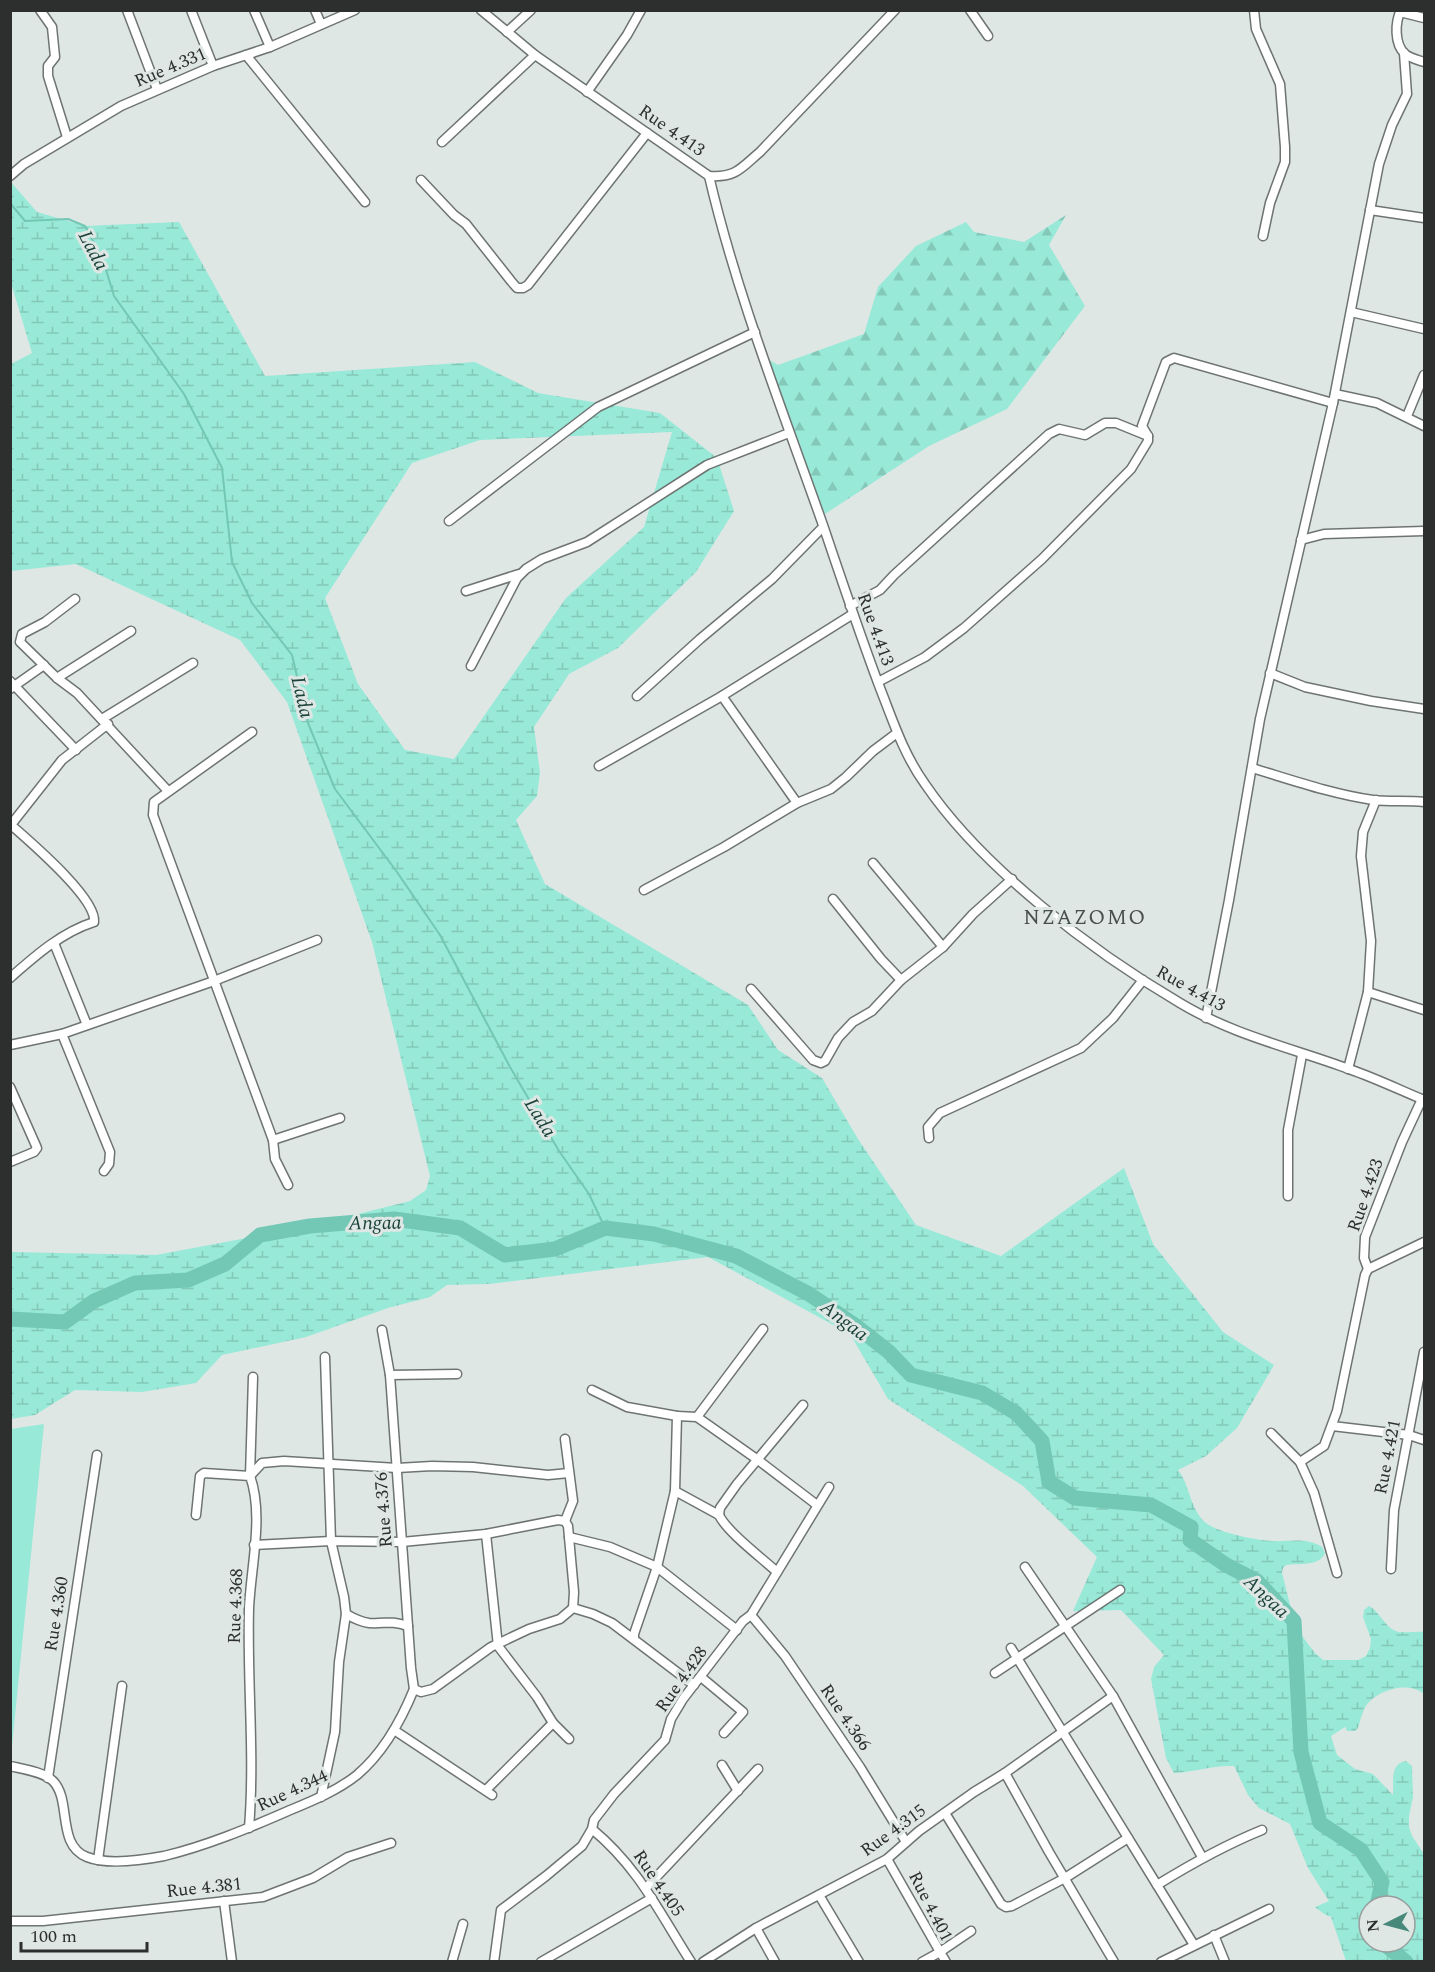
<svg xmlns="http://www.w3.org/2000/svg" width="1435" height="1972" font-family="Spectral,serif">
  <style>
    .grass { fill: #98e9d7 }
    .forest { fill: url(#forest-firs) }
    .wetland { fill: url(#wetland-marsh); fill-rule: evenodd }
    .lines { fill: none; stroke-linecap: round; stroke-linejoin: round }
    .stream { stroke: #73c7b5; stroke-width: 2 }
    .river { stroke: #73c7b5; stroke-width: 15 }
    .minor-casing { stroke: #6e7473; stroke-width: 11 }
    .minor { stroke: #fff; stroke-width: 8 }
    .labels { text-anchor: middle; stroke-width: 6; stroke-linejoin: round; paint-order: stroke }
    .street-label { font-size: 18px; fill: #2c2f2e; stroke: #dfe7e5 }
    .water-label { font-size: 20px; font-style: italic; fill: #1b423a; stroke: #dfe7e5 }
    .quarter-label { font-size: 21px; letter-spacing: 1.5px; fill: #494f4d; stroke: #dfe7e5 }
  </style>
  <defs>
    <pattern id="forest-firs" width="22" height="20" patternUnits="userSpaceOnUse" patternTransform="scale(1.5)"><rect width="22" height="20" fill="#98e9d7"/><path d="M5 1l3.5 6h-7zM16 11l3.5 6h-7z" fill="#83c8b9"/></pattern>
    <pattern id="wetland-marsh" width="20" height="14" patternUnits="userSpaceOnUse" patternTransform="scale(1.5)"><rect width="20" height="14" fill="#98e9d7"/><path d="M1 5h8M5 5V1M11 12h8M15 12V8" fill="none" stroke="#83c8b9"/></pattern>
  </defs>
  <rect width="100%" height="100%" fill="#dfe7e5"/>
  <polygon class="grass" points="44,1424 11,1756 11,1429"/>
  <polygon class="forest" points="1066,215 1049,245 1085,306 1007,409 929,446 825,514 764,357 778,365 864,334 878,287 916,246 966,222 974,232 1024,242"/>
  <path class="wetland" d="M10 181 37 212 85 226 179 222 265 376 475 362 538 393 660 413 717 458 734 511 696 572 618 648 569 674 534 727 540 773 537 796 516 820 545 884 748 1005 778 1050 822 1078 858 1139 916 1225 1001 1256 1124 1168 1153 1244 1223 1332 1274 1365 1237 1428 1206 1456 1178 1470C1190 1485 1190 1510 1206 1523 1219 1533 1256 1540 1272 1541 1290 1542 1306 1537 1322 1547L1325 1553C1319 1567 1299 1563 1286 1565L1283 1568 1282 1573 1296 1628 1315 1653 1323 1660H1358L1366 1656 1370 1648 1371 1639 1363 1617 1364 1610 1369 1606C1380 1611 1385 1629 1399 1632 1407 1633 1416 1631 1424 1632V1694C1409 1682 1384 1688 1370 1701 1363 1707 1361 1719 1358 1728L1355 1731H1347L1345 1727 1331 1736 1337 1755 1355 1769 1373 1774 1393 1795C1394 1782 1389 1764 1406 1761L1412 1766 1413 1797 1409 1816V1827L1412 1836 1424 1854V1961H1346L1331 1917 1324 1914 1315 1907 1329 1901 1308 1868 1290 1824 1259 1808 1248 1795 1234 1766C1213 1765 1194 1772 1174 1773L1166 1758 1151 1679 1154 1667 1164 1655 1121 1610 1073 1611 1097 1557 1023 1486 888 1399 850 1334 708 1257 489 1284 447 1285 430 1297 388 1308 306 1337 222 1355 196 1383 142 1392 75 1390 35 1415 11 1419V1252L156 1255 310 1226 410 1201 426 1190 430 1176 372 942 287 702 240 640 76 564 11 571V364L32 353 11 283ZM672 432 644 527 566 598 454 759 405 750 358 684 325 598 412 463 480 440ZM1369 1906H1405V1942H1369Z"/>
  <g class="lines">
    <polyline class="stream" points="10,203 25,221 68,219 85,226 103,260 114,296 184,394 222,468 232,562 252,603 292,655 308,723 335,789 397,872 440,935 510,1067 559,1151 589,1194 605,1228"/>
    <g class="river">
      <polyline points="10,1319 65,1322 94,1301 135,1283 188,1280 225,1264 260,1235 310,1226 394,1219 460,1228 505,1255 555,1249 605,1228 654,1234 736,1256 809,1294 856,1326 889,1352 911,1375 982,1393 1016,1413 1042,1441 1049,1482 1075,1498 1151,1505 1191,1527 1190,1540 1226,1565 1257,1581 1294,1621 1301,1752 1320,1823 1361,1850 1382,1882 1377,1906"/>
      <polyline points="1382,1942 1406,1962"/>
    </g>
    <defs>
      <g id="minor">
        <polyline points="40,10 52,27 55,57 48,66 48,76 67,137"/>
        <polyline points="127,10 157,89"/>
        <polyline points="191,10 213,66"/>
        <polyline points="254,10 270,47"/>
        <polyline points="315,10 321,24"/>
        <path d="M481 10 535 55 709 176C737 296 783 411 824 528 842 581 860 635 880 688 893 721 904 755 925 784 982 868 1093 952 1180 1003 1233 1035 1292 1048 1349 1069 1375 1078 1400 1090 1424 1100"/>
        <polyline points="970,10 988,36"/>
        <polyline points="1254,10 1256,29 1280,84 1285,147 1285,162 1270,203 1263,236"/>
        <path d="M1401 10C1395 22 1394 44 1405 54 1410 58 1418 60 1424 62"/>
        <polyline points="1400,12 1424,18"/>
        <polyline points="507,32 531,10"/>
        <polyline points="246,55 365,202"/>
        <polyline points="587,92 627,35 641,10"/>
        <polyline points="442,142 535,55"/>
        <polyline points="10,176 24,164 121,106 213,66 270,47 355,10"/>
        <path d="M709 176C736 178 741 168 760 152L895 10"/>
        <polyline points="421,180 454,215 466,224 511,281 517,288 523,288 528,285 647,133"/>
        <polyline points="1370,210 1424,218"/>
        <polyline points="1351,312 1424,329"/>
        <polyline points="1335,394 1377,403 1424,426"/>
        <polyline points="1407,416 1424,375"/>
        <polyline points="449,521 598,407 755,332"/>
        <polyline points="1301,540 1324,534 1424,531"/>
        <polyline points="466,591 519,574"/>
        <polyline points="75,599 45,622 22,634 20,642 57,678 77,693 168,791"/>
        <polyline points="850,606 880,590 894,575 1049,434 1059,429 1085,435 1105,423 1116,423 1148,436"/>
        <polyline points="471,666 517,578 526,569 542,559 587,542 707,465 789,433"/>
        <polyline points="1270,673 1305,687 1371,701 1424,709"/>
        <polyline points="57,678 131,631"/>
        <polyline points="10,681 76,750"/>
        <polyline points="878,682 925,657 964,628 1042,559 1131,469 1148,441 1148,436 1142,426 1166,362 1174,358 1333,403"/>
        <polyline points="10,689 44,665"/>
        <polyline points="637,696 700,639 772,579 823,527"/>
        <polyline points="722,696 797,803"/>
        <polyline points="102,719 193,663"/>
        <polyline points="252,732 154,802 153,815 273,1140 275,1159 288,1185"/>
        <polyline points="599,766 722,696 853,614"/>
        <path d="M1252 768C1292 780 1332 794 1373 800 1390 802 1408 800 1424 802"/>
        <path d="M10 824C29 841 97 898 94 922 62 932 35 956 10 978"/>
        <polyline points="10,826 62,760 108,724"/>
        <polyline points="873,863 943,947"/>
        <polyline points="644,890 724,847 797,803 831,789 846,777 873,751 897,733"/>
        <polyline points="833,899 881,959 901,980"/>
        <polyline points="54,943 87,1025"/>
        <polyline points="751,989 813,1060 821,1063 825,1061 838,1038 853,1022 872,1011 901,980 943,947 973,914 1012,879"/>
        <polyline points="1368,992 1424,1010"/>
        <polyline points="1206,1018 1229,900 1260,719 1333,403 1379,164 1392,125 1407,94 1404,53"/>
        <polyline points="62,1034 110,1152 109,1164 104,1171"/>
        <polyline points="10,1045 62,1034 214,981 317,940"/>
        <polyline points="1348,1069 1368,992 1371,941 1361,856 1363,832 1376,800"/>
        <polyline points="10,1087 37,1148 34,1152 10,1162"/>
        <polyline points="929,1138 928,1127 940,1113 1081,1048 1113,1018 1143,980"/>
        <polyline points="273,1140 340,1118"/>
        <polyline points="1288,1196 1288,1130 1302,1055"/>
        <polyline points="1368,1269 1424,1242"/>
        <polyline points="382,1330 390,1375 411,1668 414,1689"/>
        <polyline points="390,1375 457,1374"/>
        <polyline points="592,1390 627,1407 677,1416 675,1491 657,1567 634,1634 634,1639"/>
        <polyline points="677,1416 697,1417 758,1460 817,1505"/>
        <polyline points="697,1417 763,1329"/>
        <polyline points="1332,1426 1409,1435 1424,1440"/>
        <polyline points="1271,1433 1300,1462 1314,1493 1337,1573"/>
        <polyline points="565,1439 573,1501 565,1521"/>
        <polyline points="1300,1462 1324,1446 1337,1411 1365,1275 1368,1269 1364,1258 1365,1237 1402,1142 1422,1099"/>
        <polyline points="250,1476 262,1463 284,1461 397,1468 432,1466 473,1467 548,1475 569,1473"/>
        <polyline points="250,1476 253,1377"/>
        <path d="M675 1491 719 1515C727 1532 762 1558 777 1572"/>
        <path d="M196 1515 200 1476 204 1473 250 1476C264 1515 251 1566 249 1608 247 1682 255 1755 249 1828"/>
        <polyline points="719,1515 720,1508 737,1484 803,1405"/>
        <polyline points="565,1521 568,1526 574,1592 573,1608"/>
        <polyline points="486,1534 498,1646 537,1697 553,1723 569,1739"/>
        <polyline points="569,1537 610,1547 657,1567 737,1630"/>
        <polyline points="254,1545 331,1541 402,1542 486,1534 558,1520 565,1521"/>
        <polyline points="1025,1567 1113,1696 1202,1857"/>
        <polyline points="1391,1569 1394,1510 1424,1352"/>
        <polyline points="573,1608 593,1614 612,1623 694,1685"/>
        <path d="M346 1614C353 1618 361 1622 369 1623 387 1624 389 1620 408 1626"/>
        <polyline points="751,1615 785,1656 860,1767 906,1842"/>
        <polyline points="1011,1648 1194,1945"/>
        <polyline points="995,1673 1120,1590"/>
        <polyline points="701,1677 743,1712 724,1733"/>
        <polyline points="394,1730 492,1795"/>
        <polyline points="722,1765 738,1791"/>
        <path d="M10 1766C23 1769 44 1772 53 1781 72 1800 56 1845 87 1857 107 1865 143 1860 164 1856 206 1846 249 1828 288 1811 312 1801 337 1791 357 1775 384 1752 401 1721 414 1689L421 1692 433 1689 491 1647 529 1629 560 1619 573 1608"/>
        <polyline points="1005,1773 1049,1852 1114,1962"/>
        <polyline points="48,1778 97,1455"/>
        <polyline points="486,1790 553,1723"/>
        <polyline points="321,1797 335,1732 339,1662 346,1614 344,1597 331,1541 325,1357"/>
        <polyline points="945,1813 1001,1904 1006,1907 1012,1906 1065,1878 1128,1838"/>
        <path d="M592 1829C639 1868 659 1912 691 1962"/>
        <polyline points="887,1859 940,1952 922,1962"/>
        <polyline points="98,1860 122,1686"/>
        <path d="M1157 1885C1191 1864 1225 1845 1262 1830"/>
        <polyline points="646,1888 758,1769"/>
        <polyline points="819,1895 859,1962"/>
        <polyline points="224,1901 232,1962"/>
        <polyline points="10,1921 43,1921 263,1897 313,1878 348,1857 391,1843"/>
        <polyline points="756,1928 775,1962"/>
        <polyline points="1214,1935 1225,1962"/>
        <polyline points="452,1962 463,1924"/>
        <polyline points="494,1962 501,1910 546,1876 582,1846 592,1829 594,1820 614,1794 665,1740 671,1719 683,1699 743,1621 751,1615 829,1487"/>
        <polyline points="541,1962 652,1898"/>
        <polyline points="703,1962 756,1928 887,1859 919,1831 974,1792 1005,1773 1113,1696"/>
        <polyline points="946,1962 940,1952 971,1931"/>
        <polyline points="1161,1962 1269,1909"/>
      </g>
    </defs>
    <use href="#minor" class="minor-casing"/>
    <use href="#minor" class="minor"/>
  </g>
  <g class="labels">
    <g class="street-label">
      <text transform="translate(170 67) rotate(-23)" y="6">Rue 4.331</text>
      <text transform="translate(672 130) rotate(35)" y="6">Rue 4.413</text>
      <text transform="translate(876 629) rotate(70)" y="6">Rue 4.413</text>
      <text transform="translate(1191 988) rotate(29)" y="6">Rue 4.413</text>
      <text transform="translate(1365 1195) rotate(-71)" y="6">Rue 4.423</text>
      <text transform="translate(1387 1457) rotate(-79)" y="6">Rue 4.421</text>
      <text transform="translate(383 1510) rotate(-94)" y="6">Rue 4.376</text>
      <text transform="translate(235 1606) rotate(-88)" y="6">Rue 4.368</text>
      <text transform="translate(56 1614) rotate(-81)" y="6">Rue 4.360</text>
      <text transform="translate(681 1679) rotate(-55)" y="6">Rue 4.428</text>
      <text transform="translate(846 1717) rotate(56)" y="6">Rue 4.366</text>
      <text transform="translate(292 1790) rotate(-25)" y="6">Rue 4.344</text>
      <text transform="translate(893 1830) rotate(-36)" y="6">Rue 4.315</text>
      <text transform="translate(659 1883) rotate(56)" y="6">Rue 4.405</text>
      <text transform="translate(204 1887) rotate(-6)" y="6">Rue 4.381</text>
      <text transform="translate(931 1906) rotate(63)" y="6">Rue 4.401</text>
    </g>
    <g class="water-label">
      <text transform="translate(94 250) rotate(62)" y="7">Lada</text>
      <text transform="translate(303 697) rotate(76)" y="7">Lada</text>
      <text transform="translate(541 1117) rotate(58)" y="7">Lada</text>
      <text transform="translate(375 1222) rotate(-1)" y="7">Angaa</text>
      <text transform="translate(845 1320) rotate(37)" y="7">Angaa</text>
      <text transform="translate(1267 1596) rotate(43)" y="7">Angaa</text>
    </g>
    <g class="quarter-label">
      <text x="1085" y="924">NZAZOMO</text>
    </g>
  </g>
  <rect width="1435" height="1972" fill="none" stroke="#2c2f2e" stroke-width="24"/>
  <g transform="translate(1387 1924) rotate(264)"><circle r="28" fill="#dfe7e5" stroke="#979d9c" stroke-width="1.5"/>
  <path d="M0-4.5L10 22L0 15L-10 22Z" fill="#46897b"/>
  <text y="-9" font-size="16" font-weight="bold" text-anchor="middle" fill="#2c2f2e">N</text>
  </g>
  <path d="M21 1942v9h126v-9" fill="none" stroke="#2c2f2e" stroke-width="3"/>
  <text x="30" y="1942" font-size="18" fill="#2c2f2e" stroke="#dfe7e5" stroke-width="4.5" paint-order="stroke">100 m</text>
</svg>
